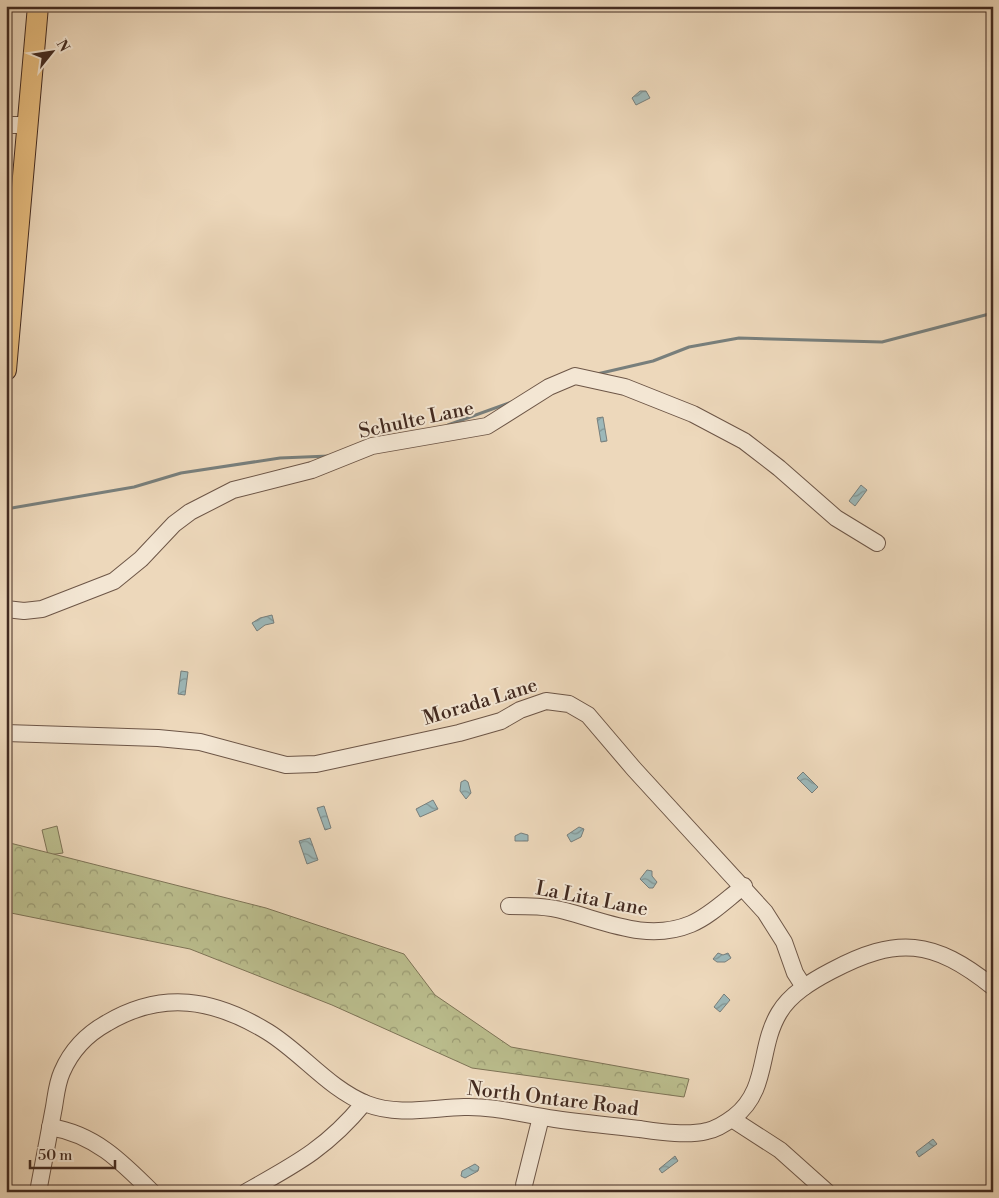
<svg xmlns="http://www.w3.org/2000/svg" width="999" height="1198" font-family="'Libre Bodoni',serif">
  <style>
    .grass { fill: #bbbe8e; stroke: #7e7457 }
    .forest { fill: url(#forest-crowns); stroke: #7e7457 }
    .water { fill: url(#water-waves); stroke: #787f7c }
    .lines { fill: none; stroke-linecap: round; stroke-linejoin: round }
    .stream { stroke: #787f7c; stroke-width: 3 }
    .minor-casing { stroke: #6d5647; stroke-width: 18 }
    .major-casing { stroke: #422a20; stroke-width: 22 }
    .minor { stroke: #f3e6d3; stroke-width: 16 }
    .major { stroke: #e6bc7e; stroke-width: 20 }
    .labels { text-anchor: middle; stroke-width: 4; stroke-linejoin: round; paint-order: stroke }
    .street-label { font-size: 20px; fill: #422a20; stroke: #f3e6d3 }
  </style>
  <defs>
    <pattern id="forest-crowns" width="20" height="18" patternUnits="userSpaceOnUse" patternTransform="scale(1.25)"><rect width="20" height="18" fill="#bbbe8e"/><path d="M2 6a3 3 0 1 1 6 0M12 15a3 3 0 1 1 6 0" fill="none" stroke="#9a9b74"/></pattern>
    <pattern id="water-waves" width="16" height="10" patternUnits="userSpaceOnUse" patternTransform="scale(1.25)"><rect width="16" height="10" fill="#9cb8b9"/><path d="M0 5q4-4 8 0t8 0" fill="none" stroke="#819696"/></pattern>
  </defs>
  <rect width="100%" height="100%" fill="#edd8bb"/>
  <filter id="stains"><feTurbulence type="fractalNoise" baseFrequency=".004" numOctaves="4"/><feColorMatrix values="0 0 0 0 .2 0 0 0 0 .09 0 0 0 0 .02 0 0 0 .5 -.17"/></filter>
  <radialGradient id="worn" r=".72"><stop offset=".6" stop-color="#630" stop-opacity="0"/><stop offset="1" stop-color="#630" stop-opacity=".3"/></radialGradient>
  <polygon class="grass" points="57,826 63,853 48,855 42,830"/>
  <polygon class="forest" points="6,842 266,908 404,954 435,995 511,1047 689,1079 684,1097 472,1068 332,1005 190,949 6,912"/>
  <g class="water">
    <polygon points="640,91 646,91 650,98 636,105 632,98"/>
    <polygon points="603,417 607,441 601,442 597,418"/>
    <polygon points="861,485 867,490 855,506 849,501"/>
    <polygon points="272,615 274,623 265,625 257,631 252,623 260,618"/>
    <polygon points="181,671 188,672 185,695 178,694"/>
    <polygon points="803,772 818,787 812,793 797,778"/>
    <polygon points="465,780 468,782 471,793 466,799 460,791 461,782"/>
    <polygon points="433,800 438,809 420,817 416,809"/>
    <polygon points="324,806 331,828 325,830 317,808"/>
    <polygon points="579,827 584,829 581,837 571,842 567,835"/>
    <polygon points="521,833 528,835 528,841 515,841 515,836"/>
    <polygon points="310,838 318,860 307,864 299,841"/>
    <polygon points="647,870 652,871 652,876 657,882 653,888 649,888 640,879"/>
    <polygon points="718,953 723,955 728,953 731,958 725,962 717,962 713,959"/>
    <polygon points="724,994 730,1000 720,1012 714,1007"/>
    <polygon points="933,1139 937,1144 919,1157 916,1152"/>
    <polygon points="675,1156 678,1161 662,1173 659,1169"/>
    <polygon points="475,1164 479,1167 478,1171 465,1178 461,1176 462,1171"/>
  </g>
  <g class="lines">
    <g class="stream">
      <polyline points="597,374 653,361 689,347 739,338 882,342 993,313"/>
      <polyline points="448,425 512,402"/>
      <polyline points="6,509 134,487 181,473 280,458 329,456"/>
    </g>
    <defs>
      <g id="minor">
        <polyline points="6,125 27,125"/>
        <polyline points="6,609 24,611 42,609 114,581 141,559 174,524 190,512 233,490 312,470 372,446 487,426 549,387 575,376 625,387 693,414 744,441 779,468 836,518 877,543"/>
        <polyline points="6,733 158,738 200,742 286,765 316,764 459,733 501,721 520,710 546,701 569,704 588,715 634,769 765,912 784,942 795,973 804,987"/>
        <path d="M509 906C528 906 547 906 565 911 607 922 648 942 691 924 710 916 727 899 744 886"/>
        <polyline points="732,1119 780,1150 827,1192"/>
        <path d="M50 1127C94 1134 121 1161 152 1192"/>
        <polyline points="524,1185 541,1117"/>
        <path d="M38 1192C43 1164 49 1135 54 1107 56 1095 57 1083 62 1072 71 1051 87 1034 107 1023 163 990 214 999 268 1032 302 1053 329 1089 367 1104 398 1116 431 1108 464 1107 494 1106 525 1115 555 1119 583 1123 612 1126 640 1129 661 1132 687 1136 707 1131 717 1129 726 1123 734 1117 769 1090 758 1048 779 1013 790 994 812 981 831 971 897 936 933 939 993 987"/>
        <path d="M246 1192C296 1164 327 1148 364 1103"/>
      </g>
      <polyline id="major" points="6,370 38,6"/>
    </defs>
    <use href="#minor" class="minor-casing"/>
    <use href="#major" class="major-casing"/>
    <use href="#minor" class="minor"/>
    <use href="#major" class="major"/>
  </g>
  <g class="labels">
    <g class="street-label">
      <text transform="translate(416 419) rotate(-12)" y="7">Schulte Lane</text>
      <text transform="translate(480 701) rotate(-17)" y="7">Morada Lane</text>
      <text transform="translate(592 898) rotate(11)" y="7">La Lita Lane</text>
      <text transform="translate(553 1098) rotate(7)" y="7">North Ontare Road</text>
    </g>
  </g>
  <rect width="999" height="1198" fill="none" stroke="#edd8bb" stroke-width="25"/>
  <rect x="8" y="8" width="984" height="1183" fill="none" stroke="#422a20" stroke-width="2.5"/>
  <rect x="12" y="12" width="974" height="1173" fill="none" stroke="#422a20"/>
  <g transform="translate(52 52) rotate(60)" stroke="#f3e6d3" stroke-width="4" paint-order="stroke">
  <path d="M0-4L9 19L0 12L-9 19Z" fill="#422a20"/>
  <text y="-8" font-size="14" font-weight="bold" text-anchor="middle" fill="#422a20">N</text>
  </g>
  <path d="M30 1160v8h85v-8" fill="none" stroke="#422a20" stroke-width="2.5"/>
  <text x="38" y="1160" font-size="15" fill="#422a20" stroke="#f3e6d3" stroke-width="4" paint-order="stroke">50 m</text>
  <rect width="100%" height="100%" filter="url(#stains)"/>
  <rect width="100%" height="100%" fill="url(#worn)"/>
</svg>
